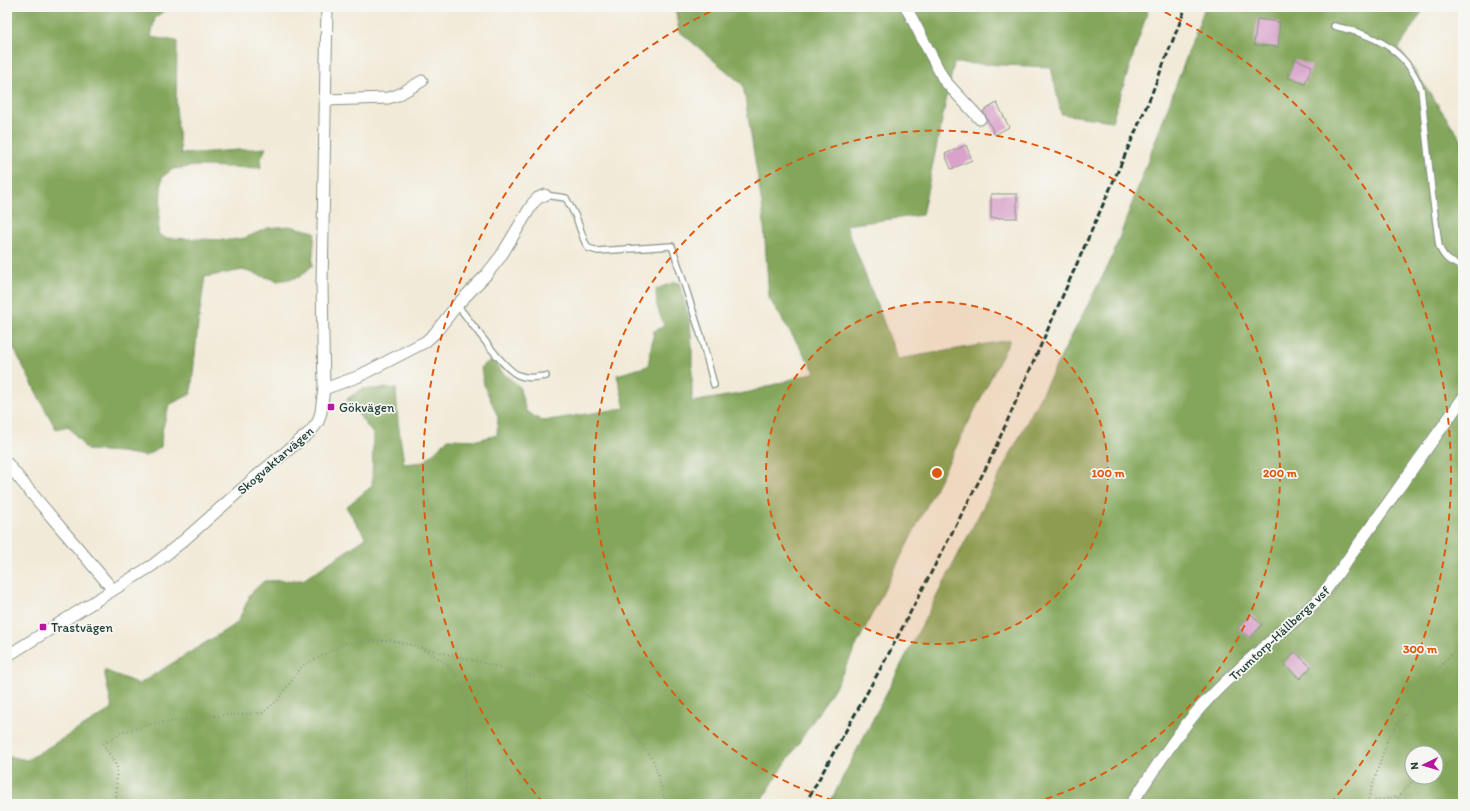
<svg xmlns="http://www.w3.org/2000/svg" width="1470" height="811" font-family="Itim,sans-serif">
  <style>
    .forest { fill: #83a65a; stroke: #517247; fill-rule: evenodd }
    .building { fill: #d9a2cb }
    .lines { fill: none; stroke-linecap: round; stroke-linejoin: round }
    .service-casing { stroke: #889486; stroke-width: 8 }
    .minor-casing { stroke: #889486; stroke-width: 13 }
    .path { stroke: #889486; stroke-width: 2; stroke-dasharray: 1 3; stroke-linecap: butt }
    .service { stroke: #fff; stroke-width: 5.5 }
    .minor { stroke: #fff; stroke-width: 11 }
    .rail { stroke: #1f3d34; stroke-width: 3; stroke-dasharray: 6 3; stroke-linecap: butt }
    .ring { fill: none; stroke: #de580e; stroke-width: 2; stroke-dasharray: 7 5 }
    .poi-dot { fill: #b5179e; stroke: #f6f6f2; stroke-width: 1.5 }
    .labels { text-anchor: middle; stroke-width: 3.5; stroke-linejoin: round; paint-order: stroke }
    .poi-label { font-size: 13px; fill: #1f3d34; stroke: #f6f6f2; text-anchor: start }
    .street-label { font-size: 13px; fill: #1f3d34; stroke: #f6f6f2 }
    .centre { fill: #de580e; stroke: #f6f6f2; stroke-width: 2 }
    .ring-label { font-size: 12px; text-anchor: middle; font-weight: bold; fill: #de580e; stroke: #f6f6f2; stroke-width: 3.5; stroke-linejoin: round; paint-order: stroke }
  </style>
  <rect width="100%" height="100%" fill="#f6f6f2"/>
  <filter id="ink" filterUnits="userSpaceOnUse"><feTurbulence type="fractalNoise" baseFrequency=".025" numOctaves="2"/><feDisplacementMap in="SourceGraphic" scale="8" xChannelSelector="R" yChannelSelector="G"/><feConvolveMatrix kernelMatrix="1 2 1 2 8 2 1 2 1" color-interpolation-filters="sRGB"/></filter>
  <filter id="wash" filterUnits="userSpaceOnUse"><feTurbulence type="fractalNoise" baseFrequency=".012" numOctaves="4" result="noise"/><feDisplacementMap in="SourceGraphic" scale="16" xChannelSelector="R" yChannelSelector="G"/><feGaussianBlur stdDeviation="0.9" result="paint"/><feColorMatrix in="noise" values="0 0 0 0 0 0 0 0 0 0 0 0 0 0 0 0 0 1.4 0 .05"/><feComposite in="paint" operator="in"/></filter>
  <g filter="url(#wash)">
    <rect width="100%" height="100%" fill="#f2ead8"/>
    <g class="forest">
      <path d="M7 7H169L155 18 151 37 177 41 176 111 181 154 266 148 260 160 261 168 197 166 173 169 162 177 158 234 165 238 230 240 245 238 267 228 289 226 315 232 312 266 300 277 278 281 243 270 205 277 198 325 191 394 169 405 162 431 161 447 145 456 121 452 87 450 68 426 56 429C38 398 24 366 7 336Z"/>
      <polygon points="675,7 1149,7 1112,121 1061,114 1051,67 954,63 922,215 846,225 898,359 1010,340 837,684 759,804 7,804 7,756 27,760 112,709 104,670 139,684 237,623 249,598 249,595 264,581 303,580 366,538 346,507 372,486 373,434 347,399 362,389 396,388 398,422 404,464 424,462 448,439 478,440 497,435 498,417 484,385 481,367 491,360 504,374 519,386 526,411 542,421 625,408 617,375 648,366 654,331 664,326 657,306 656,289 675,282 679,283 690,321 692,348 692,402 750,392 815,372 769,298 763,211 743,85 679,31"/>
      <path d="M1205 7H1425L1399 48 1463 142V804H829L1111 260ZM1412 753H1436V777H1412Z"/>
    </g>
    <g id="blocks">
      <g class="building">
        <polygon points="1257,19 1280,22 1278,47 1254,45"/>
        <polygon points="1295,59 1312,66 1305,84 1288,78"/>
        <polygon points="997,103 1009,127 995,135 983,111"/>
        <polygon points="966,145 972,160 951,169 945,154"/>
        <rect x="991" y="194" width="26" height="24"/>
        <polygon points="1251,614 1262,625 1250,638 1238,628"/>
        <polygon points="1295,652 1311,667 1300,679 1284,664"/>
      </g>
    </g>
  </g>
  <g filter="url(#ink)">
    <use href="#blocks" fill-opacity="0" stroke="#889486" stroke-width="1"/>
    <g class="lines">
      <defs>
        <g id="service">
          <path d="M1334 26C1374 35 1405 48 1421 89L1432 192 1439 246C1444 259 1450 262 1463 267"/>
          <polyline points="545,195 566,198 576,217 584,240 588,248 598,251 672,246 701,336 714,385"/>
          <path d="M457 305C470 320 503 369 518 375 527 379 536 377 546 376"/>
        </g>
        <g id="minor">
          <polyline points="906,7 944,80 980,119"/>
          <polyline points="325,100 388,98 398,95 422,81"/>
          <polyline points="324,389 357,377 425,342 435,333 457,305 486,275 501,256 533,203 538,198 545,195"/>
          <path d="M7 463C41 506 78 547 113 590"/>
          <polyline points="7,656 153,565 183,541 252,480 310,432 318,422 321,412 324,389 322,285 327,7"/>
          <path d="M1131 804C1153 772 1174 737 1200 708 1235 669 1278 636 1317 601L1328 587 1463 398"/>
        </g>
      </defs>
      <use href="#service" class="service-casing"/>
      <use href="#minor" class="minor-casing"/>
      <g class="path">
        <path d="M420 648C431 654 445 661 453 671 476 702 464 741 464 776 465 785 463 796 466 804"/>
        <polyline points="1436,755 1463,725"/>
        <polyline points="1367,803 1388,738 1436,671 1463,642"/>
        <polyline points="1367,803 1398,796"/>
        <polyline points="116,804 117,767 103,744 120,733 151,724 214,716 262,713 277,701 302,666 346,643 390,640 472,660 565,685 617,710 654,762 666,804"/>
        <polyline points="1392,804 1416,777"/>
      </g>
      <use href="#service" class="service"/>
      <use href="#minor" class="minor"/>
      <polyline class="rail" points="805,804 888,655 990,460 1148,103 1186,7"/>
    </g>
  </g>
  <circle cx="937" cy="473" r="171" fill="#de580e" fill-opacity=".12"/>
  <g class="ring">
    <circle cx="937" cy="473" r="171"/>
    <path d="M845 804A343 343 0 1 1 1029 804"/>
    <path d="M543 803A514 514 0 0 1 720 7M1154 7A514 514 0 0 1 1331 803"/>
  </g>
  <g class="poi-dot">
    <rect x="327" y="403" width="8" height="8" rx="2"/>
    <rect x="39" y="623" width="8" height="8" rx="2"/>
  </g>
  <g class="labels">
    <g class="poi-label">
      <text x="339" y="412">Gökvägen</text>
      <text x="51" y="632">Trastvägen</text>
    </g>
    <g class="street-label">
      <text transform="translate(275 460) rotate(-41)" y="5">Skogvaktarvägen</text>
      <text transform="translate(1279 633) rotate(-43)" y="5">Trumtorp-Hällberga vsf</text>
    </g>
  </g>
  <circle cx="937" cy="473" r="6" class="centre"/>
  <g class="ring-label">
    <text x="1108" y="477">100 m</text>
    <text x="1280" y="477">200 m</text>
    <text x="1420" y="653">300 m</text>
  </g>
  <rect width="1470" height="811" fill="none" stroke="#f6f6f2" stroke-width="24"/>
  <g transform="translate(1424 765) rotate(265)"><circle r="19" fill="#f6f6f2" stroke="#a0aca6"/>
  <path d="M0-3L7 15L0 10L-7 15Z" fill="#b5179e"/>
  <text y="-6" font-size="11" font-weight="bold" text-anchor="middle" fill="#1f3d34">N</text>
  </g>
</svg>
